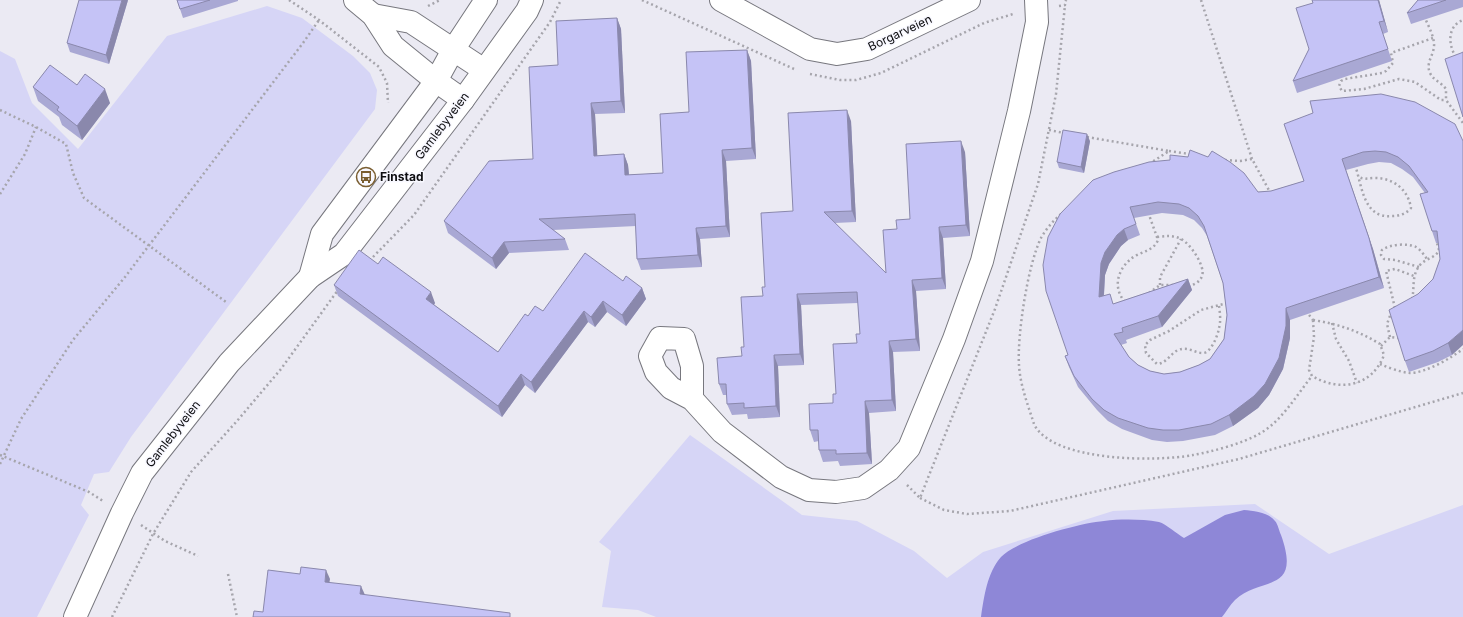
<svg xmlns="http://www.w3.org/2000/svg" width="1463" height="617" font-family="Inter,sans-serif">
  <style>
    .green { fill: #d6d5f6 }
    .water { fill: #8e87d7 }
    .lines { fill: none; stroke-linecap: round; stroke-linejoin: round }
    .minor-casing { stroke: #77777e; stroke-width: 24 }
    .path { stroke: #a6a5ac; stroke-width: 2.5; stroke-dasharray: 2 3; stroke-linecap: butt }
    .minor { stroke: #fff; stroke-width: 22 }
    .wall { fill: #a9a8d4; fill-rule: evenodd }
    .shaded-wall { fill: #8a88ac }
    .building { fill: #c5c3f6; stroke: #8a88ac; fill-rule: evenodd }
    .labels { text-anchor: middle; stroke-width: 3; stroke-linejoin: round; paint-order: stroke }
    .street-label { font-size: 12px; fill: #0d0d10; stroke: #f8f8ff }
    .poi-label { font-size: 12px; font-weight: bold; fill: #0d0d10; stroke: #f8f8ff; text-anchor: start }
  </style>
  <rect width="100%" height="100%" fill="#ebeaf3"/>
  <g class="green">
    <polygon points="267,6 302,18 353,56 370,73 377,90 375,109 131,437 109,472 94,474 81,505 89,515 37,617 0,617 0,51 15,59 32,103 78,149 167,36"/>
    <polygon points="690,435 802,515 857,521 914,551 947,578 983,552 1113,511 1255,504 1329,554 1463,505 1463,617 656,617 638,610 602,607 611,551 599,542"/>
  </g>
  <path class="water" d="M1244 510C1254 511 1268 512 1275 521 1278 524 1279 531 1281 535 1302 594 1261 576 1235 600 1230 605 1226 612 1222 617H981C984 597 987 573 1001 557 1017 540 1080 523 1104 521 1121 519 1141 519 1159 522 1166 524 1177 534 1184 538L1225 515Z"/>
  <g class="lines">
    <defs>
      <g id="minor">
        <polyline points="355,0 373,15 393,46 436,81 463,100"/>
        <polyline points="721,0 810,49 837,54 867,49 969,0"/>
        <polyline points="373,15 411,22 484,70"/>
        <polyline points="310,277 322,234 436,81 453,50 486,0"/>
        <polyline points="692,399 692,366 684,339 660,338 650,356 656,372 671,388 692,399 722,432 781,477 809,490 836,492 863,488 889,470 909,448 954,339 982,261 1019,111 1037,22 1036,0"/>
        <polyline points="75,617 122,513 142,473 229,363 310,277 344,254 463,100 527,11 532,0"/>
      </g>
    </defs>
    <use href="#minor" class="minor-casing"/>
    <g class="path">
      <polyline points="289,0 319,20 379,67 387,83 388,103"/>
      <polyline points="642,0 794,69"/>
      <polyline points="1201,0 1252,159"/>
      <polyline points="428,6 440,0"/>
      <polyline points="1059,6 1065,5 1066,0"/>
      <path d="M1424 16C1428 25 1433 34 1434 43 1435 55 1425 62 1430 73 1434 81 1441 82 1446 89V100L1463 123"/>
      <polyline points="1433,38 1391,53 1393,63 1386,71 1382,73 1345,79 1341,81 1339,86 1342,91 1364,89 1399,79 1415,82 1441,100 1446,100"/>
      <path d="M1456 57C1448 45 1447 26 1463 20"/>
      <polyline points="810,74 840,80 856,80 881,73 984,23 1013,14"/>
      <polyline points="0,110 36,127 66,144 73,173 84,198 226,302"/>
      <polyline points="1049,130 1064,133"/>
      <polyline points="1087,137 1169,151 1149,164"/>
      <polyline points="1169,151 1190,154"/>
      <polyline points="1225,160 1240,161 1252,159 1271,194"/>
      <path d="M1355 165C1362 185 1363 219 1392 216 1399 216 1406 214 1411 208 1408 189 1393 178 1375 178 1369 178 1364 180 1359 177"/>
      <polyline points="0,194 25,154 36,127"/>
      <path d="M1061 214C1053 221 1046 229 1041 238 1028 264 1017 335 1019 365 1020 385 1028 405 1034 424 1052 462 1157 462 1193 455 1211 452 1244 443 1259 434 1281 422 1296 396 1312 376"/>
      <path d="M1157 237C1166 236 1173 235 1181 239 1190 243 1206 267 1202 276 1200 282 1194 285 1188 286"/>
      <polyline points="373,257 414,215 550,22 561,0"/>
      <path d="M1419 267 1395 260 1384 259 1381 255 1382 250C1390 244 1408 243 1416 247 1421 250 1424 255 1427 259"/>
      <polyline points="1160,285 1160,277 1181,239"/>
      <polyline points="1149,293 1160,285 1173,285"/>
      <path d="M1412 299C1415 287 1411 276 1420 265 1426 258 1436 258 1439 250L1437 243"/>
      <path d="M1125 302C1111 286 1119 266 1135 256 1144 251 1154 250 1158 240L1148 212"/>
      <path d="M1219 306C1220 313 1221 321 1219 328 1218 335 1211 353 1203 353 1194 353 1188 346 1178 350 1170 354 1167 363 1157 364L1146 353 1145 345 1150 340 1169 331 1201 310 1227 303"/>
      <polyline points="1395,308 1386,271 1395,269 1414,276"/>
      <polyline points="1306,311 1313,320"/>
      <path d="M1313 320C1338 324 1359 331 1380 344L1384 355C1372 387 1339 392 1312 376L1309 370 1314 337Z"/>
      <polyline points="1332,323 1336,339 1349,361 1357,383"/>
      <polyline points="1390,337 1387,324 1391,313"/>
      <polyline points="1381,346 1390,337 1398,338"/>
      <path d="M1380 364C1389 368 1400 372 1410 373 1426 373 1451 358 1463 349"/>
      <polyline points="0,455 89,492 103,501"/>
      <polyline points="0,464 21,419 73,340 125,277 303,43 319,20"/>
      <polyline points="907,485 920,498 995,309 1038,184 1056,94 1065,5"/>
      <polyline points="920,498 944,510 967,514 1010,511 1239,459 1463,393"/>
      <polyline points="141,525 165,541 198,556"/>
      <polyline points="228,574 237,617"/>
      <polyline points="112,617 153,534 191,472 237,421 281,369 338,290"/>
    </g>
    <use href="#minor" class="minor"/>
  </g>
  <g class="wall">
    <polygon points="128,0 109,64 70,52 67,43"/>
    <polygon points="177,0 238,0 238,1 183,18"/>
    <polygon points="1379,0 1388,32 1383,34 1392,61 1297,93 1293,81 1309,49 1313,3"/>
    <polygon points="1418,0 1463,0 1463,7 1411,24 1407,13"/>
    <polygon points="617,18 621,29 625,113 595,114 597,156 624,154 628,165 629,175 663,173 689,112 747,50 751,61 756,159 726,161 730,237 700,239 702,267 641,270 637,259 636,226 553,230 565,239 569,250 509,253 496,269 448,233 444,221 533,159 558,65"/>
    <polygon points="77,85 110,103 82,140 62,125 59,117 38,101 33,87"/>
    <polygon points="851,121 856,222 835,223 886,273 897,229 910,219 965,152 970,236 943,238 946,289 916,291 920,351 893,352 896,411 869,413 872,464 840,466 838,461 823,462 819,450 819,441 814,442 810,430 833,403 836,394 857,343 860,334 858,303 801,305 804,365 778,366 780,417 748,419 747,414 732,415 727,404 727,395 723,395 719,384 742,356 744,347 763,296 765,287 793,211"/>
    <path d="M1284 124H1455L1452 355 1438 362 1409 372 1405 361 1418 294 1433 279 1440 259 1438 243H1436L1432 231 1425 193 1413 177 1402 169 1391 163 1379 162 1368 164 1346 170 1373 249 1384 288 1290 320V338L1283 369 1269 395 1258 408 1233 426 1215 435 1183 441 1167 442 1152 440 1122 429 1108 421 1097 410 1078 387 1069 367 1065 356 1068 355 1093 180 1258 192 1271 191 1304 181ZM1162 213 1183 215 1194 220 1202 228 1207 236 1223 283 1227 315 1224 339 1210 359 1199 365 1180 372 1164 374 1150 371 1138 365 1129 357 1121 345 1127 343 1126 340 1162 327 1192 290 1188 279 1113 304 1104 296 1105 275 1109 264 1121 246 1128 240 1140 235 1134 218Z"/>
    <polygon points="1090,141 1084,173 1059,168 1057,162"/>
    <polygon points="378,264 435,303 434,305 498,352 528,316 543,311 623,281 642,288 646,299 626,326 607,312 595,327 588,322 535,393 525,385 502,417 338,296 334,285"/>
  </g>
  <g class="shaded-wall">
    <polygon points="122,0 128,0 109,64 106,55"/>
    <polygon points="1378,0 1379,0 1388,32 1384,21"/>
    <polygon points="617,18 621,29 625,113 621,101"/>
    <polygon points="747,50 751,61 756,159 752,148"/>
    <polygon points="105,89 110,103 82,140 77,126"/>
    <polygon points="591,103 595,114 598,167 594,156"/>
    <polygon points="847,110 851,121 856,222 852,211"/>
    <polygon points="1087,134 1090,141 1084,173 1081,167"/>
    <polygon points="961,141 965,152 970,236 966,225"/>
    <polygon points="722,150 726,161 730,237 726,226"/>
    <polygon points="624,154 628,165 630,186 625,175"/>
    <polygon points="1342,159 1373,249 1384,288 1379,277"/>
    <polygon points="939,227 943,238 946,289 942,278"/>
    <polygon points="696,228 700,239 702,267 698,255"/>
    <polygon points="1124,229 1128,240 1121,246 1109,264 1105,275 1103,309 1099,297 1101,263 1105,252 1117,235"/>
    <polygon points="504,242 509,253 496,269 492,258"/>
    <polygon points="1188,279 1192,290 1162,327 1158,316"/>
    <polygon points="912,280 916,291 920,351 916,339"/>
    <polygon points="642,288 646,299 626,326 622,315"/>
    <polygon points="431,292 435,303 430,310 426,299"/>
    <polygon points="797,294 801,305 804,365 800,354"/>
    <polygon points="603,301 607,312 595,327 591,317"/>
    <polygon points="1286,308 1290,320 1290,338 1283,369 1269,395 1258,408 1233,426 1229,415"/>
    <polygon points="584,311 588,322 535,393 531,382"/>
    <polygon points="1463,330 1463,345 1452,355 1448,343"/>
    <polygon points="889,341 893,352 896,411 892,400"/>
    <polygon points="774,355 778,366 780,417 776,406"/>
    <polygon points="521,374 525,385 502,417 498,406"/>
    <polygon points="865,401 869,413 872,464 867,453"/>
    <polygon points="326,570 330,579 328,591 325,582"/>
    <polygon points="361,586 365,595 360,594"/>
  </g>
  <g class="building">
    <polygon points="79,0 122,0 106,55 67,43"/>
    <polygon points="177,0 210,0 180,9"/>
    <polygon points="1312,0 1378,0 1384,21 1379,22 1388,49 1293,81 1309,49 1296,8 1313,3"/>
    <polygon points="1418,0 1446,0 1407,13"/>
    <polygon points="617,18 621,101 591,103 594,156 624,154 625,175 663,173 660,114 689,112 686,52 747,50 752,148 722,150 726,226 696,228 698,255 637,259 635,214 539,219 565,239 504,242 492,258 444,221 489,161 533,159 529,67 558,65 556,21"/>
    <polygon points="1463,52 1463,117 1445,59 1461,53"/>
    <polygon points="50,65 77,85 85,74 105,89 77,126 57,110 59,107 33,87"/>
    <path d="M1381 94 1415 102 1455 124 1463 141V330L1448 343 1433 351 1405 361 1389 310 1418 294 1433 279 1440 259 1437 231H1432L1420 194 1428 192 1409 166 1398 157 1386 152 1375 151 1363 152 1342 159 1369 238 1379 277 1286 308V326L1279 358 1265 384 1254 396 1229 415 1211 424 1179 430H1163L1148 428 1118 418 1104 410 1092 399 1074 376 1065 356 1068 355 1046 291 1043 265 1048 237 1060 214 1093 180 1114 172 1149 162 1170 160V155L1188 157 1190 150 1208 157 1212 151 1230 162 1244 173 1258 192 1271 191 1304 181 1284 124 1313 113 1310 101ZM1158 202 1179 204 1189 208 1198 216 1204 226 1223 283 1227 315 1224 339 1210 359 1199 365 1180 372 1164 374 1150 371 1138 365 1129 357 1114 334 1123 332 1122 328 1158 316 1188 279 1113 304 1110 294 1099 297 1101 263 1105 252 1117 235 1124 229 1136 224 1130 207Z"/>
    <polygon points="847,110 852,211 824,212 886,273 883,230 897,229 896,220 910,219 906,144 961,141 966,225 939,227 942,278 912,280 916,339 889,341 892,400 865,401 867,453 836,454 836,450 819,450 818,430 810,430 809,404 833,403 833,394 836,394 833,344 857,343 856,334 860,334 857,292 797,294 800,354 774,355 776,406 744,408 744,403 727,404 726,384 719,384 717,358 742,356 741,347 744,347 741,297 763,296 762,287 765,287 761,213 793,211 788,113"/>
    <polygon points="1063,130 1087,134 1081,167 1057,162"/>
    <polygon points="359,250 378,264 383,257 431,292 426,299 498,352 525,314 528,316 535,306 543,311 585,253 623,281 626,276 642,288 622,315 603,301 591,317 584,311 531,382 521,374 498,406 334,285"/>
    <polygon points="301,567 326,570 325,582 361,586 360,594 510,613 510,617 253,617 254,611 263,612 268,570 300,574"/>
  </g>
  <defs>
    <symbol id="bus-ring" viewBox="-11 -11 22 22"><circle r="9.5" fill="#f8f8ff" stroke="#7a5e31" stroke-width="1.5"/><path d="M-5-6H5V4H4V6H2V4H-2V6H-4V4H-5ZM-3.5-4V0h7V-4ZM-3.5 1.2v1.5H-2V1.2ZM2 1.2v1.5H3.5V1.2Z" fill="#7a5e31"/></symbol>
  </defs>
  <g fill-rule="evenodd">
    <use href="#bus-ring" x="355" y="166" width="22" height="22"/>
  </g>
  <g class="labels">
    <g class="street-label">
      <text transform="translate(900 33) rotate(-25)" y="4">Borgarveien</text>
      <text transform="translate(442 126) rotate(-53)" y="4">Gamlebyveien</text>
      <text transform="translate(173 434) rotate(-52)" y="4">Gamlebyveien</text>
    </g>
    <g class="poi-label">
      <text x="380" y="181">Finstad</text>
    </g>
  </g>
</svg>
